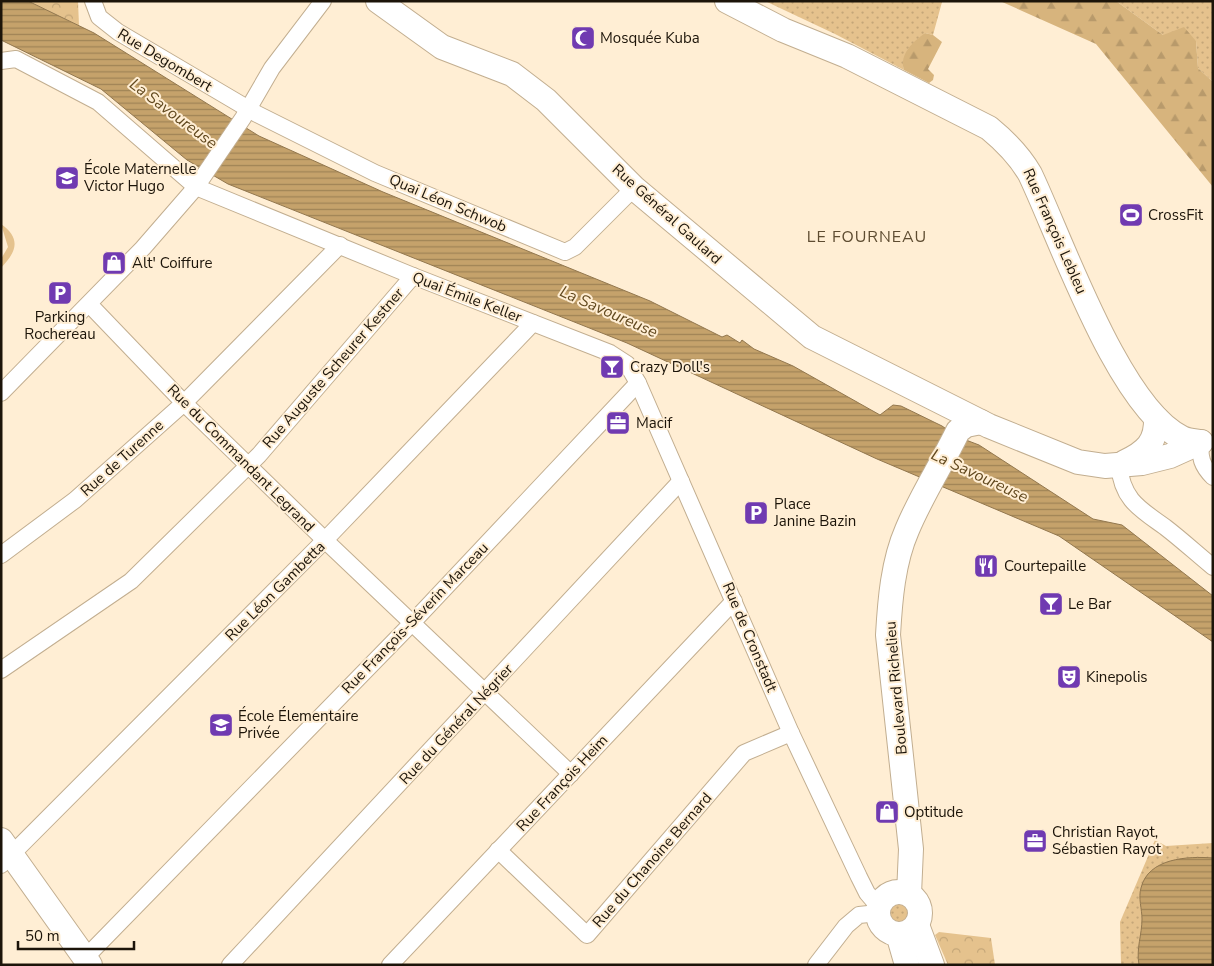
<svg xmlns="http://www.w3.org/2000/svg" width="1214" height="966" font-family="'Nunito Sans',sans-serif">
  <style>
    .grass { fill: url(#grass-dots) }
    .forest { fill: url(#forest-firs) }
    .park { fill: url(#park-crowns) }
    .pitch { fill: #e5c28d }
    .water { fill: url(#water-rules); stroke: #92774e }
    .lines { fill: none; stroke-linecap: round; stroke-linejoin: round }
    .minor-casing { stroke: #c2ae90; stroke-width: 18 }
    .secondary-casing { stroke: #c2ae90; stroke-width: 26 }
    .minor { stroke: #fff; stroke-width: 16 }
    .secondary { stroke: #fff; stroke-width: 24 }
    .labels { text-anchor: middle; stroke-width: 4; stroke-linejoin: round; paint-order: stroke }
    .poi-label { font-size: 15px; fill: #1c1409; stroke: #ffeed4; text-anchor: start }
    .street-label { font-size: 15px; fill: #1c1409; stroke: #ffeed4 }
    .water-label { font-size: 16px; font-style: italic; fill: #62491f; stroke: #ffeed4 }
    .neighbourhood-label { font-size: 16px; letter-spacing: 1px; fill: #5e4c31; stroke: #ffeed4 }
  </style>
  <defs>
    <pattern id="grass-dots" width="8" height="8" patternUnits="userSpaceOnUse" patternTransform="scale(1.25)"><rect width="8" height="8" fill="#e5c28d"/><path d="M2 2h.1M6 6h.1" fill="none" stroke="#c4a678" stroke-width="1.8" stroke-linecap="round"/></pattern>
    <pattern id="forest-firs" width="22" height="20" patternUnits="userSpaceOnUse" patternTransform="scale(1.25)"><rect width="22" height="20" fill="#d7b47d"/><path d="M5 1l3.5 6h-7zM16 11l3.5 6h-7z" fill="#b89a6b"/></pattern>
    <pattern id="park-crowns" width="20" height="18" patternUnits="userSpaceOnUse" patternTransform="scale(1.25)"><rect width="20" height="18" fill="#e5c28d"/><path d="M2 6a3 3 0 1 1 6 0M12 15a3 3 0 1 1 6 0" fill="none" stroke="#c4a678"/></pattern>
    <pattern id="water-rules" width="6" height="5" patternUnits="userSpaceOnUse" patternTransform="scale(1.25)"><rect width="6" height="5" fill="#c5a26b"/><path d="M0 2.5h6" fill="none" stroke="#9f8356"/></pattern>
  </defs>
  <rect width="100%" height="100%" fill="#ffeed4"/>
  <g class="grass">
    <polygon points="765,1 938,1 942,2 933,35 925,33 903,66 904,70 835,34"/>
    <polygon points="1116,1 1213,1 1213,82 1198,68 1196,41 1163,35"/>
    <polygon points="1155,840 1166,846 1213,843 1213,965 1121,965 1120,922"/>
    <circle cx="899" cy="914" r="10"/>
  </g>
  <g class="forest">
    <polygon points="1000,1 1116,1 1163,35 1184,27 1196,41 1198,68 1213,82 1213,187 1096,44"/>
    <path d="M925 33 933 35 942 42 928 69 934 75 933 80 929 83 904 70C899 54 913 42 925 33Z"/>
  </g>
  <g class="park">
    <polygon points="28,1 78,1 79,26"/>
    <polygon points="939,932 991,938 995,965 948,965 935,935"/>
  </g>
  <path class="pitch" d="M1 224C22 239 16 252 1 268V259L8 247Z"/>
  <g class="water">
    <polygon points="1,1 28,1 94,33 259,136 383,192 650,301 722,337 727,335 740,343 742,340 754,349 793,366 880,415 893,405 901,406 942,426 958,437 979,445 1093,519 1122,525 1213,596 1213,642 1059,536 877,459 627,343 228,184 187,160 101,89 1,40"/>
    <path d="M1213 858V965H1139C1136 948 1142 935 1142 919 1142 909 1138 898 1141 888 1148 858 1188 856 1213 858Z"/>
  </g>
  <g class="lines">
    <defs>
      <g id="minor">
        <polyline points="93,1 99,17 118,32 257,114 375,173 565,252 575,247 634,188"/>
        <polyline points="1,61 16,59 98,102 196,187 413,276 610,353 627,364 638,383 791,733 859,877 867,893 879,907"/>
        <polyline points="89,304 184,403 330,545 571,774"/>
        <polyline points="1,393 143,248 196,187 243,118 272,68 323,1"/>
        <path d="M1201 442C1199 457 1202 466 1213 477"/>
        <path d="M1119 465C1122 500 1140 509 1165 527 1182 540 1197 554 1213 567"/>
        <polyline points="1,555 75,500 184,403 340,245"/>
        <polyline points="1,670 131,581 259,455 413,276"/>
        <polyline points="498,850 587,935 744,753 791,733"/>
        <polyline points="1,865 325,540 533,323"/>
        <polyline points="85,958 411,624 638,383"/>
        <polyline points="230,965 681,481"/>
        <polyline points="390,965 734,601"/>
        <polyline points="816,965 846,926 859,915 878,913"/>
      </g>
      <g id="secondary">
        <polyline points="378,1 442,47 512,74 546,100 634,188 812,337 989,426 1078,462 1105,466 1142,463 1170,456 1201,442"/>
        <path d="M727 1 783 30 847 56 989 128C1006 142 1019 155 1030 174 1061 239 1119 408 1182 438 1188 441 1195 441 1201 442"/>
        <path d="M1125 462C1146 452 1157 442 1156 418"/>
        <polyline points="1,840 90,965"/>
        <circle cx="899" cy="913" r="21"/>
        <path d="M909 894 911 849 888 635C890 600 893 562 907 530 921 496 942 464 958 431L966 425 981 422"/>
        <polyline points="917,925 932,965"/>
        <polyline points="898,934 907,965"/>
      </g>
    </defs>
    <use href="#minor" class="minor-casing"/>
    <use href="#secondary" class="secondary-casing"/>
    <use href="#minor" class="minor"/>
    <use href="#secondary" class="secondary"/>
  </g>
  <defs>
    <symbol id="mosque-square" viewBox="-11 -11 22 22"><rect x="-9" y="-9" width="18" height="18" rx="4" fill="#703ab1" stroke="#ffeed4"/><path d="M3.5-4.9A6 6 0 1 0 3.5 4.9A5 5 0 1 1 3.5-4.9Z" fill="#fff"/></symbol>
    <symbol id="school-square" viewBox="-11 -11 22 22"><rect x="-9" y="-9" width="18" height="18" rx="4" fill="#703ab1" stroke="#ffeed4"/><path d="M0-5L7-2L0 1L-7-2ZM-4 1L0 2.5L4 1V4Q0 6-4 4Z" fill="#fff"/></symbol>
    <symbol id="stadium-square" viewBox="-11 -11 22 22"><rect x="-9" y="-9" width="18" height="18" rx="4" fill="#703ab1" stroke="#ffeed4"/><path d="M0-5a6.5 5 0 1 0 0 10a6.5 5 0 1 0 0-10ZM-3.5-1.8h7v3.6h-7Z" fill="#fff"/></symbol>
    <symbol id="shop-square" viewBox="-11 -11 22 22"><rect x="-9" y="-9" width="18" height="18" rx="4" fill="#703ab1" stroke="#ffeed4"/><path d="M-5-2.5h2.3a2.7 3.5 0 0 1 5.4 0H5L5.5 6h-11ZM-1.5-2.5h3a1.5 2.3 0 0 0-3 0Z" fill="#fff"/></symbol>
    <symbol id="parking-square" viewBox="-11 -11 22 22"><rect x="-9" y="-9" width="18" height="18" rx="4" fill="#703ab1" stroke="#ffeed4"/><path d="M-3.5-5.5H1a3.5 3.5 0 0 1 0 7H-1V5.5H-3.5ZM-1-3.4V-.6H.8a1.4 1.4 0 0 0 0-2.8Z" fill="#fff"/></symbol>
    <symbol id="bar-square" viewBox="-11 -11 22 22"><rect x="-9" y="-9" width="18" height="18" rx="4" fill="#703ab1" stroke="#ffeed4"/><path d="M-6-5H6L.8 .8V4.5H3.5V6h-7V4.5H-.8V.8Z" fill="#fff"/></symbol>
    <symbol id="office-square" viewBox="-11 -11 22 22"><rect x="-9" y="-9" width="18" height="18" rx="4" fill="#703ab1" stroke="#ffeed4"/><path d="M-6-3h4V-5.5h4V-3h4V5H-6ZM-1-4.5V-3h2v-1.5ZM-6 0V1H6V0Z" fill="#fff"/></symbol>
    <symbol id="restaurant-square" viewBox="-11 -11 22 22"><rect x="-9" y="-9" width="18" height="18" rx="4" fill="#703ab1" stroke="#ffeed4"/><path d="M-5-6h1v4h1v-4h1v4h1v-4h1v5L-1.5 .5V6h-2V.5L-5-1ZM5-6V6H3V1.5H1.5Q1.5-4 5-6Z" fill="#fff"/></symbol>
    <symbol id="theatre-square" viewBox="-11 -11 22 22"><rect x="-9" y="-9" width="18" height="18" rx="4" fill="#703ab1" stroke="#ffeed4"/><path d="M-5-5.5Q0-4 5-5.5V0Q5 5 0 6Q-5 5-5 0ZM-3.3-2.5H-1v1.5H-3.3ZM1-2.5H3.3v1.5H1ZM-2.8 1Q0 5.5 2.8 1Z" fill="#fff"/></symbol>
  </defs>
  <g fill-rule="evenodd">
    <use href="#mosque-square" x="569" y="24" width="28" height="28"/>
    <use href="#school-square" x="53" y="164" width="28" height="28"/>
    <use href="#stadium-square" x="1117" y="201" width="28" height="28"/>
    <use href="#shop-square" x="100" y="249" width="28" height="28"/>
    <use href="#parking-square" x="46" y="279" width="28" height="28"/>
    <use href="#bar-square" x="598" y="353" width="28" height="28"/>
    <use href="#office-square" x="604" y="409" width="28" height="28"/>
    <use href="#parking-square" x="742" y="499" width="28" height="28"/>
    <use href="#restaurant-square" x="972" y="552" width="28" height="28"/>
    <use href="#bar-square" x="1037" y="590" width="28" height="28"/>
    <use href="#theatre-square" x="1055" y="663" width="28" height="28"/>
    <use href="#school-square" x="207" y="711" width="28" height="28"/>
    <use href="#shop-square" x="873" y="798" width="28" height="28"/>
    <use href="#office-square" x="1021" y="827" width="28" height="28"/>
  </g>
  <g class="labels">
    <g class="poi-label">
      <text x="600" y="43">Mosquée Kuba</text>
      <text x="84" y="174">École Maternelle<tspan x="84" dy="17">Victor Hugo</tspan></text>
      <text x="1148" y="220">CrossFit</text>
      <text x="132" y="268">Alt' Coiffure</text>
      <text x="60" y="322" text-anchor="middle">Parking<tspan x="60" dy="17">Rochereau</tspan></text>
      <text x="630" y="372">Crazy Doll's</text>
      <text x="636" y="428">Macif</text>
      <text x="774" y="509">Place<tspan x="774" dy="17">Janine Bazin</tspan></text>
      <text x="1004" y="571">Courtepaille</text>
      <text x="1068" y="609">Le Bar</text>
      <text x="1086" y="682">Kinepolis</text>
      <text x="238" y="721">École Élementaire<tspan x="238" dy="17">Privée</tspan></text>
      <text x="904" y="817">Optitude</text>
      <text x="1052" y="837">Christian Rayot,<tspan x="1052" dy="17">Sébastien Rayot</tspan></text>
    </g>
    <g class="street-label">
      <text transform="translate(165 60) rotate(31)" y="5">Rue Degombert</text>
      <text transform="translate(448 203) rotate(23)" y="5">Quai Léon Schwob</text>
      <text transform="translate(667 214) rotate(42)" y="5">Rue Général Gaulard</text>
      <text transform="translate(1055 231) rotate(66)" y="5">Rue François Lebleu</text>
      <text transform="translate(467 297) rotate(21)" y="5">Quai Émile Keller</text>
      <text transform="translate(333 368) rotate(-49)" y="5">Rue Auguste Scheurer Kestner</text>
      <text transform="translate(122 458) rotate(-42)" y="5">Rue de Turenne</text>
      <text transform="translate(241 458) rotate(45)" y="5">Rue du Commandant Legrand</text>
      <text transform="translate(275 591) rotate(-45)" y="5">Rue Léon Gambetta</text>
      <text transform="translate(415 618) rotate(-46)" y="5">Rue François-Séverin Marceau</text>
      <text transform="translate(750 637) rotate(67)" y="5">Rue de Cronstadt</text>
      <text transform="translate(896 688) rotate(-95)" y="5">Boulevard Richelieu</text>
      <text transform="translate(456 724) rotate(-47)" y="5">Rue du Général Négrier</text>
      <text transform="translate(562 783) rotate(-47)" y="5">Rue François Heim</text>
      <text transform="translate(652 860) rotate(-49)" y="5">Rue du Chanoine Bernard</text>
    </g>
    <g class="water-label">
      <text transform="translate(174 113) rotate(37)" y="6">La Savoureuse</text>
      <text transform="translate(609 311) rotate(24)" y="6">La Savoureuse</text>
      <text transform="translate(980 475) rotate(25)" y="6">La Savoureuse</text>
    </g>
    <g class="neighbourhood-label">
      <text x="867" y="242">LE FOURNEAU</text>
    </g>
  </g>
  <rect width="1214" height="966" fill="none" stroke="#1c1409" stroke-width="5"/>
  <path d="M18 941v8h116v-8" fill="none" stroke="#1c1409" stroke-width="2.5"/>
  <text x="25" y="941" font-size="15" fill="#1c1409" stroke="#ffeed4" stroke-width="4" paint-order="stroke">50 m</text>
</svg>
